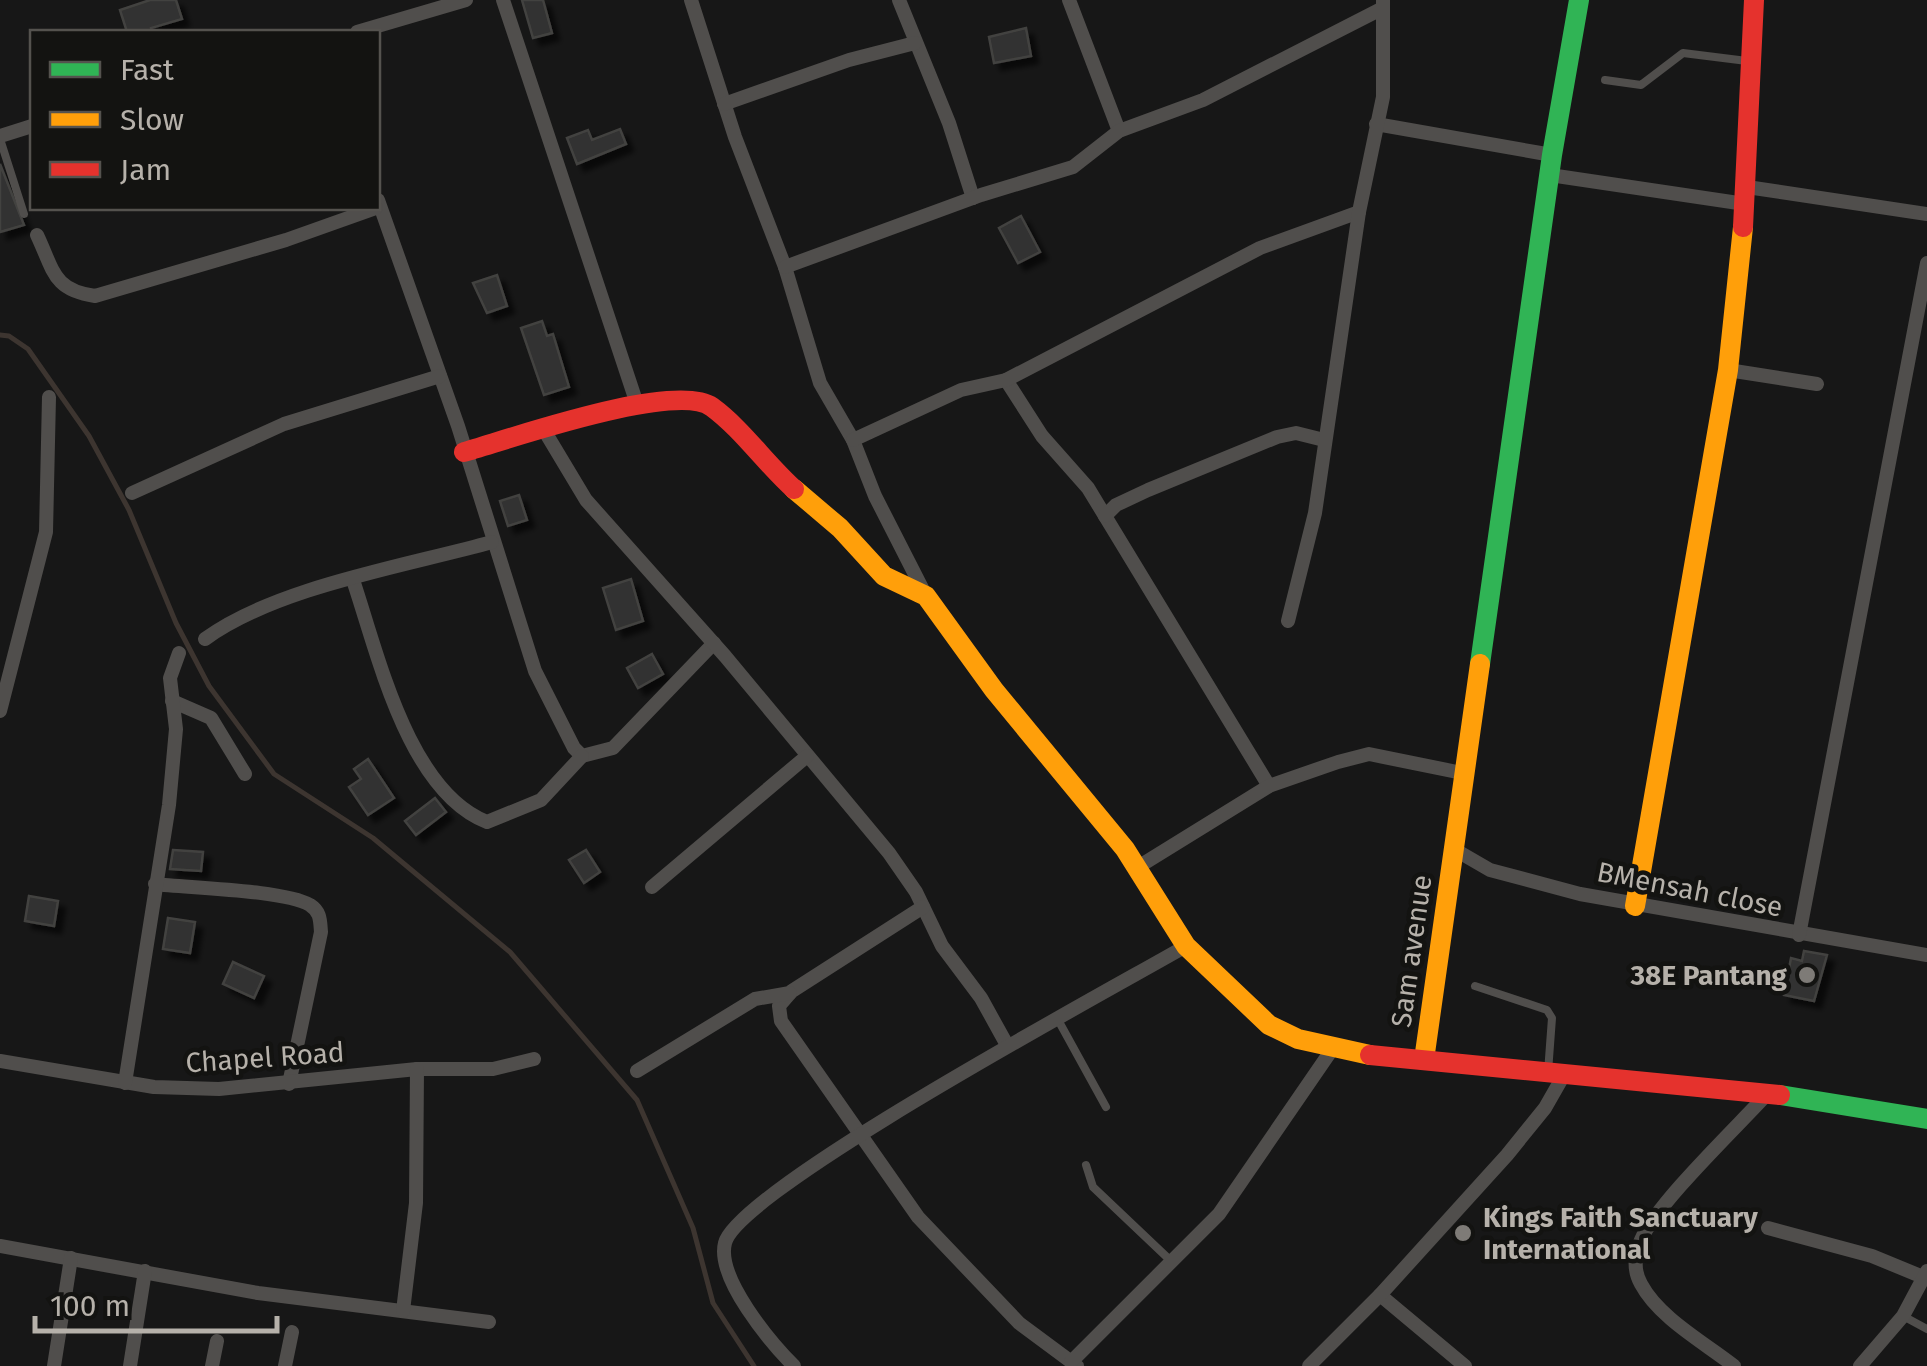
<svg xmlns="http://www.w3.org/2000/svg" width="1927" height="1366" font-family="'Fira Sans',sans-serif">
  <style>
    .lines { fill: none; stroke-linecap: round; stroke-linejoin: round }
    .stream { stroke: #3d3530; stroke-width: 5 }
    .building { fill: #313130; stroke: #434240; stroke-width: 2.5; filter: url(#shadow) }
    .lane { stroke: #504e4c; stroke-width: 8 }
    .street { stroke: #504e4c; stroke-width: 14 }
    .fast { stroke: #30b455; stroke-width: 20 }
    .slow { stroke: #ff9f0a; stroke-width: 20 }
    .jam { stroke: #e5322d; stroke-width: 20 }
    .poi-dot { fill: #7e7b77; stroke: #131311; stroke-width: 4 }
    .labels { text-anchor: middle; stroke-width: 9; stroke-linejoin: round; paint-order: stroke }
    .street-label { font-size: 28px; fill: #b6b1aa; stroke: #131311 }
    .poi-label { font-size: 28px; font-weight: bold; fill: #b6b1aa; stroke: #131311; text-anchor: end }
  </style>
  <defs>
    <filter id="shadow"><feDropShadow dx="7" dy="7" stdDeviation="2.5" flood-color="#0009"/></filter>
  </defs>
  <rect width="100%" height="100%" fill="#171717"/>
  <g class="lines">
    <polyline class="stream" points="0,335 9,336 28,349 89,436 129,510 176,623 209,686 274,774 373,838 510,952 637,1100 693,1228 713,1303 754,1366"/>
  </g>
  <g class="building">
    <polygon points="150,0 176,0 182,19 151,28 152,32 127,32 120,10"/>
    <polygon points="522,0 543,0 552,33 533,38"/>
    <polygon points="1026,28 1031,56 994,63 989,37"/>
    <polygon points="620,129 626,144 577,164 567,138 588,130 592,140"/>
    <polygon points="0,164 24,225 0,232"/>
    <polygon points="1021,216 1040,252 1018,263 999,228"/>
    <polygon points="497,275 507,306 487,313 473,283"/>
    <polygon points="542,321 547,336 553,334 569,387 544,395 521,328"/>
    <polygon points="519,495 527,520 508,526 500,501"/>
    <polygon points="631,579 643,621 616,630 603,588"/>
    <polygon points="652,654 663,674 638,688 627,668"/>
    <polygon points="368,759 394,798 368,815 349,787 361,779 354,769"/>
    <polygon points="435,798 446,812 416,835 405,821"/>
    <polygon points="173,850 203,852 201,871 170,869"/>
    <polygon points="586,850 600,872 584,883 569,860"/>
    <polygon points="29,896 58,901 54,926 25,921"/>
    <polygon points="168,918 195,922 190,953 163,949"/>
    <polygon points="1804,951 1827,955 1814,1001 1784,995 1791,958 1802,961"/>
    <polygon points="233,962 264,976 254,998 223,984"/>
  </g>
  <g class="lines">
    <g class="lane">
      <polyline points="1605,80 1641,85 1683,53 1747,61"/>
      <polyline points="0,139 24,214"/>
      <polyline points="1475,986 1547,1010 1552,1018 1548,1072"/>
      <polyline points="1057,1018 1106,1107"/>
      <polyline points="1086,1165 1093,1187 1171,1261"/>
      <polyline points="1903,1316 1927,1329"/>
    </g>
    <g class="street">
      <polyline points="503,0 637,404"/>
      <polyline points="691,0 735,137 785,267 820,383 853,440 875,496 926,596"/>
      <polyline points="899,0 949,123 973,198"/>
      <polyline points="1069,0 1119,131"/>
      <polyline points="357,32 466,0"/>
      <polyline points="724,104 849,60 915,43"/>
      <polyline points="1376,124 1552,155"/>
      <polyline points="0,136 32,126"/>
      <polyline points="1550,175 1745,204"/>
      <polyline points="1747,187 1927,214"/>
      <polyline points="378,200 458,426 535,671 574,748 582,756 613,748 714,643"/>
      <path d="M37 235C54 271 53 290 95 296L286 240 376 208"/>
      <polyline points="785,267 981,195 1073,167 1119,131 1203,100 1383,8"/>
      <polyline points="1728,370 1817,384"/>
      <polyline points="1006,380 1042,436 1088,488 1269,786"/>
      <polyline points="544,430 586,500 725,656 889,853 916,892 942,946 981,998 1007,1045"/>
      <polyline points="853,440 961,390 1006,380 1260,248 1359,212"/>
      <polyline points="132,493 284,424 440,376"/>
      <polyline points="1105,516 1116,505 1148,490 1277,437 1296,433 1324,440"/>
      <path d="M353 580C378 654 408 791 487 822L541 800 582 756"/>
      <polyline points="1288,621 1315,513 1359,212 1383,97 1383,1"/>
      <path d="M205 639C276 587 406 566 492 542"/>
      <polyline points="172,701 211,718 245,774"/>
      <polyline points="0,711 46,532 49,397"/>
      <polyline points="1452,848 1490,870 1580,894 1927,955"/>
      <polyline points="1138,867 1269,786 1338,762 1369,754 1462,773"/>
      <path d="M155 884C189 888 284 890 310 905 321 912 320 921 321 932L289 1084"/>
      <polyline points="652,887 807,756"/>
      <polyline points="923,907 792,991 779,1006 781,1021 918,1217 1019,1323 1077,1366"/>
      <polyline points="1799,935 1927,263"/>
      <polyline points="0,1061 154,1087 219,1089 417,1069 493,1069 534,1059"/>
      <polyline points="637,1071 755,999 790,993"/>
      <polyline points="125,1083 169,805 176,729 170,678 179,653"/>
      <polyline points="1768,1228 1872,1256 1923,1277"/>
      <polyline points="0,1246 258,1293 489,1322"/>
      <polyline points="1380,1295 1465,1366"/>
      <polyline points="403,1311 416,1203 417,1069"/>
      <polyline points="1071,1362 1219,1214 1333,1048"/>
      <polyline points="54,1366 71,1258"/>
      <polyline points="130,1366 145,1271"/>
      <polyline points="212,1366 217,1341"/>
      <polyline points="285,1366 292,1332"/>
      <path d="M794 1366C771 1343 716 1278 725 1243 738 1189 1119 985 1186 946"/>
      <polyline points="1309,1366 1380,1295 1507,1155 1545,1108 1565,1073"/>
      <path d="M1734 1366C1705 1343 1659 1318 1641 1284 1633 1270 1635 1254 1641 1240 1656 1204 1738 1126 1768 1093"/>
      <polyline points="1860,1366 1903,1316 1927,1271"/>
    </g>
    <g class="fast">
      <polyline points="1480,664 1552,155 1579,0"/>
      <polyline points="1780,1095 1927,1119"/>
    </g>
    <g class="slow">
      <polyline points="794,489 840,528 884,576 926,596 994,690 1125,849 1186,946 1269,1025 1298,1039 1370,1055"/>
      <polyline points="1635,906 1728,370 1743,227"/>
      <polyline points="1424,1060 1480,664"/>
    </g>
    <g class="jam">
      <polyline points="1743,227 1754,0"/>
      <path d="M464 452C510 439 675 381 712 407 742 429 766 464 794 489"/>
      <polyline points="1370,1055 1780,1095"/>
    </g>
  </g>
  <g class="poi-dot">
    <circle cx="1807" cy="975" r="10"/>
    <circle cx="1463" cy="1233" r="10"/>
  </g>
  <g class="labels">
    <g class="street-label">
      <text transform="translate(1690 889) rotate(11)" y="10">BMensah close</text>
      <text transform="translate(1411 951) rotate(-82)" y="10">Sam avenue</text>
      <text transform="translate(265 1057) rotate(-4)" y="10">Chapel Road</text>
    </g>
    <g class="poi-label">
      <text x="1787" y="985">38E Pantang</text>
      <text x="1483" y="1227" text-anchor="start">Kings Faith Sanctuary<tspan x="1483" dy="32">International</tspan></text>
    </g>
  </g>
  <rect x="30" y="30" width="350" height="180" fill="#131311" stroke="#54524e" stroke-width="2.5"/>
  <rect x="50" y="62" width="50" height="15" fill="#30b455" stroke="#54524e" stroke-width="2.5"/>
  <text x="120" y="80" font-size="30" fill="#b6b1aa">Fast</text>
  <rect x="50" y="112" width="50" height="15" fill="#ff9f0a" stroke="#54524e" stroke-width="2.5"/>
  <text x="120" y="130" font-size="30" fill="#b6b1aa">Slow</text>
  <rect x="50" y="162" width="50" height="15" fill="#e5322d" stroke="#54524e" stroke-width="2.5"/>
  <text x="120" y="180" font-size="30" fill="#b6b1aa">Jam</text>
  <path d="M35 1316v15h242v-15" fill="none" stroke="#b6b1aa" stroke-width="5"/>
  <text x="50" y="1316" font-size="30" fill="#b6b1aa" stroke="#131311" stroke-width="8" paint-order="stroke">100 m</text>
</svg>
